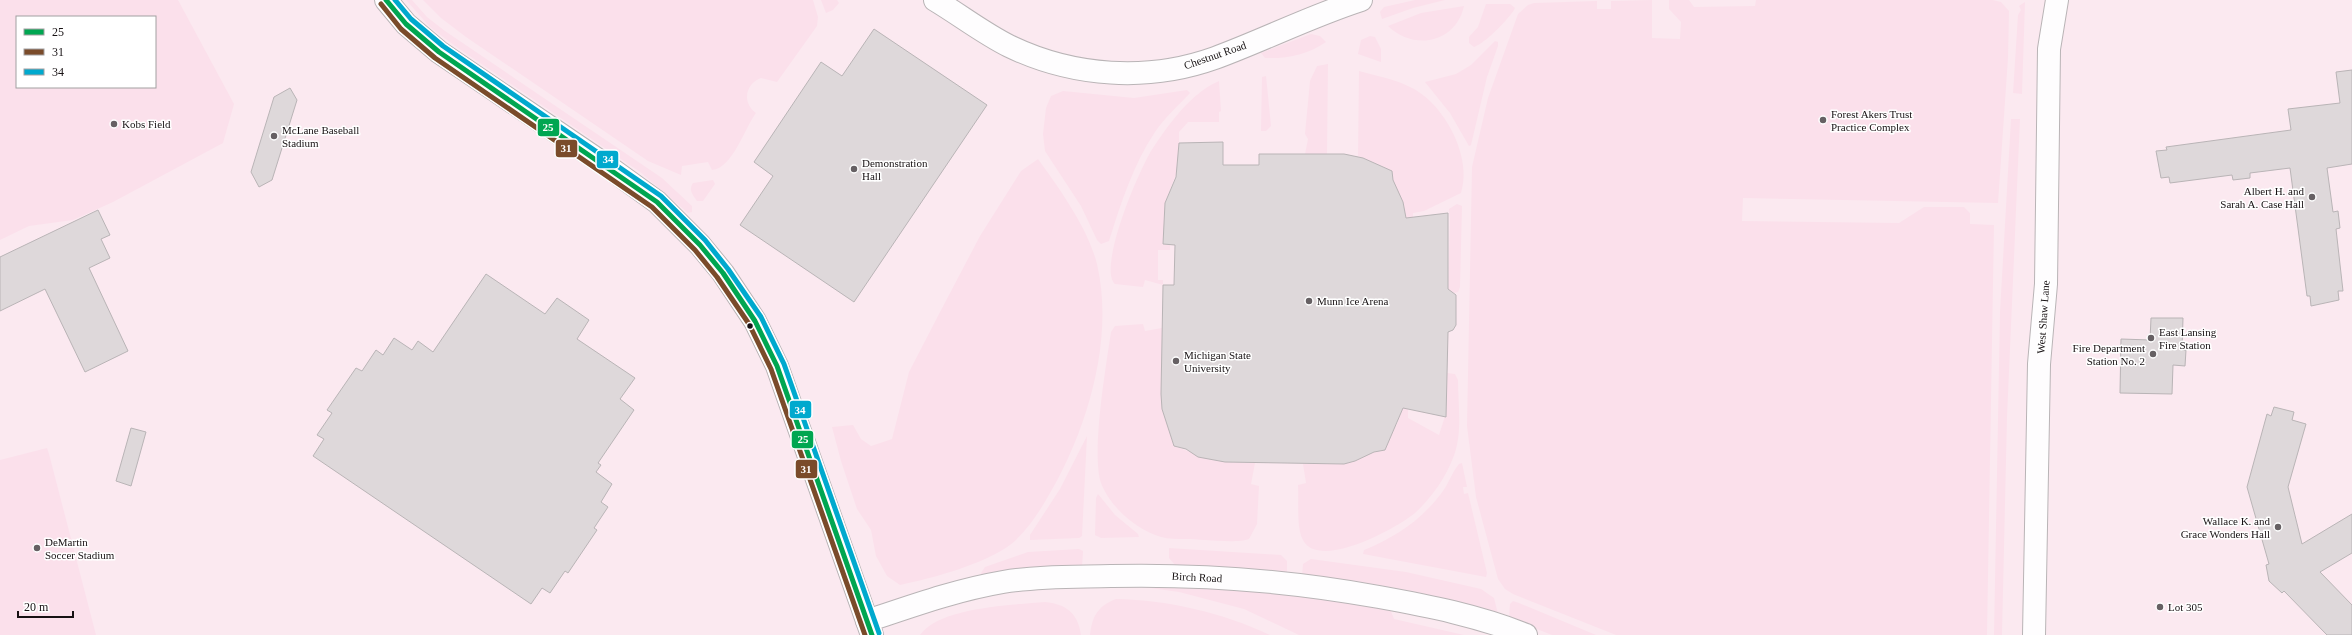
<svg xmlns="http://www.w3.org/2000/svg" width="2352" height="635" font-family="Georgia,serif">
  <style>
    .built { fill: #fbe9f0; fill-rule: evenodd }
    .green { fill: #fbe0eb; fill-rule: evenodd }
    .building { fill: #ded8da; stroke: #b9b4b6 }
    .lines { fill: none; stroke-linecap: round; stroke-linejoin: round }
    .minor-casing { stroke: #b9b4b6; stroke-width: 24 }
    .minor { stroke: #fefdfe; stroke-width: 22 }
    .bus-1-casing { stroke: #fff; stroke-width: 8 }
    .bus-2-casing { stroke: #fff; stroke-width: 8 }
    .bus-3-casing { stroke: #fff; stroke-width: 8 }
    .bus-1 { stroke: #00a651; stroke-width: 5 }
    .bus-2 { stroke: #7a4b2a; stroke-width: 5 }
    .bus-3 { stroke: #00a9ce; stroke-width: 5 }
    .poi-dot { fill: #666063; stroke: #fff; stroke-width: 1.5 }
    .bus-dot { fill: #171113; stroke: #fff; stroke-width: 1.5 }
    .labels { text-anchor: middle; stroke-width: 3; stroke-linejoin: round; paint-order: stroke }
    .street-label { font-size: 11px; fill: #171113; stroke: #fff }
    .poi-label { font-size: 11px; fill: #171113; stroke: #fff; text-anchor: start }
    .line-badge { stroke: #fff; stroke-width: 1.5 }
    .badge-label { font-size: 11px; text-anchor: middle; font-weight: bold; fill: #fff }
  </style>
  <rect width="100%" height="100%" fill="#faf4f7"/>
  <path class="built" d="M0 0H2352V635H0ZM17 17H155V87H17Z"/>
  <g class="green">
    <path d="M0 0H178L234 104 223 143 113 202 73 220 29 226 0 240ZM17 17H155V87H17Z"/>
    <polygon points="406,0 412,0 427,17 445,31 662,178 692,206 692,212 688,213 640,172 455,46 430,27"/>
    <path d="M423 0H813L818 17 817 26 777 82 761 78C745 84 742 103 756 113 744 129 733 168 712 170L708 162 682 166 681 175 648 161 466 37 441 18Z"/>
    <polygon points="821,0 837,0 839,3 833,10 826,13"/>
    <polygon points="1415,0 1445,0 1413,8 1382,19 1380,12 1384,7"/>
    <polygon points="1652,0 1652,38 1680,39 1681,22 1669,9 1669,0 1689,0 1694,7 1755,6 1756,0 1993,0 2001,2 2009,11 2008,58 1998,203 1743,198 1742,221 1899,223 1924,207 1964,207 1970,213 1970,224 1994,225 1987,635 1616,635 1513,594 1505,589 1498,579 1476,497 1467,426 1472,167 1488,98 1518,14 1528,5 1534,3 1597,1 1597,9 1611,9 1611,1"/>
    <polygon points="2025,2 2022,94 2013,93 2018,15 2021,10 2019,6"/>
    <path d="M1486 4H1510L1515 8C1511 17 1483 45 1474 47L1469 43V37L1478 27Z"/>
    <path d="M1464 6C1456 42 1415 52 1388 26L1421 13Z"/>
    <path d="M1311 34 1320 36 1326 42C1309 54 1287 59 1265 58L1261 53Z"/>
    <polygon points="1370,36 1375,37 1381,49 1381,62 1358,54 1361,40"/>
    <polygon points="1495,41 1498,42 1498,46 1487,77 1471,145 1469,146 1450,113 1425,82 1456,74 1471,65"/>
    <polygon points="1328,64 1327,154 1305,154 1308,139 1305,134 1310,81 1317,66"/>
    <path d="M1359 71C1376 76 1396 79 1412 88 1444 104 1473 157 1461 193L1424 211 1413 213V220H1404L1403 202 1393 180 1392 171 1358 156Z"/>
    <polygon points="1266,76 1271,126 1266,131 1261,131 1262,77"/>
    <path d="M1219 81 1221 111 1219 112V122H1188L1179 132V166L1165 203 1163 244 1170 245V250H1158V280H1163V285L1145 280 1143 287 1115 284C1097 268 1140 167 1153 148 1169 124 1191 93 1219 81Z"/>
    <path d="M1187 90 1190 93C1178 106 1165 117 1155 132 1133 165 1121 203 1109 241L1101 244 1097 240 1081 206 1045 151 1043 134 1046 108 1051 96 1063 91 1134 98Z"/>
    <polygon points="2011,119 2020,119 2007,417 2002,635 1994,635 2000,312"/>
    <path d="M1038 159C1059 188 1088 228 1097 264 1115 341 1086 434 1046 500 1036 517 1025 533 1010 545 982 565 933 578 900 585L887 576 876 556 871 530 857 509 841 461 832 427 853 425 861 439 871 446 892 439 909 372 939 314 980 236 1021 171Z"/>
    <path d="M713 180 715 184 703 201H697C693 195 688 190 693 183Z"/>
    <polygon points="1457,204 1462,206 1460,287 1458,292 1454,293 1448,291 1450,219 1449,209"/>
    <path d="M1143 324 1145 331 1162 328 1161 394 1162 409 1174 446 1212 460 1255 463 1251 484 1259 486 1257 524 1249 539C1236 544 1201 539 1185 539 1177 539 1169 539 1161 537 1137 530 1110 507 1101 483 1091 453 1106 366 1111 332L1115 326Z"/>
    <path d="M1447 373 1455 374 1458 380C1458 406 1463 434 1453 458 1445 479 1431 498 1415 513 1397 528 1319 571 1303 540 1296 528 1299 499 1298 485L1306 483 1303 464H1344L1355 461 1374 452 1385 450 1388 440 1398 422 1401 407 1408 409V418L1439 435 1446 413Z"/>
    <polygon points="1087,436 1082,536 1079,538 1030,540 1030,535 1060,489"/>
    <polygon points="47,448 49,454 96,635 0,635 0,460"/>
    <path d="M1462 463 1467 487H1463L1464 494 1468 493 1487 573 1486 577 1363 554 1364 550C1396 537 1425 518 1445 488 1450 480 1453 471 1459 464Z"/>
    <polygon points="1098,494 1115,515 1138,534 1139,537 1101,538 1095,535 1096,498"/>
    <polygon points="1169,548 1281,555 1287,561 1287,574 1175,565 1169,558"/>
    <polygon points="1079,549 1083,551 1082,567 981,575 981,573 985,567 1028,552"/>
    <path d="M1311 559 1406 572 1481 589 1494 598 1498 614C1434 594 1369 580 1302 576L1303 564Z"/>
    <polygon points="1185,586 1312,596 1390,609 1394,619 1464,635 1299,635 1244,609 1179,592 1143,587"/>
    <path d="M1116 599C1169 600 1223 613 1270 635H1090C1092 616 1098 606 1116 599Z"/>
    <polygon points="1513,601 1519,603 1596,635 1552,635 1509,618 1510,604"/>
    <path d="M1045 602C1066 604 1078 613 1081 635H920C939 607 1013 605 1045 602Z"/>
  </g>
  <g class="building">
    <polygon points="874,29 987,105 854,302 740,225 773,176 754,162 821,62 842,76"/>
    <polygon points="2352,70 2352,164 2327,168 2333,212 2338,211 2340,228 2336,229 2343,291 2338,291 2339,300 2311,306 2310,296 2307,296 2290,168 2250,173 2250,178 2233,180 2232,175 2170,183 2169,177 2161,178 2156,151 2167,150 2166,147 2291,130 2288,109 2340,103 2336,72"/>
    <polygon points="290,88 297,100 272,180 259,187 251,172 274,97"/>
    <polygon points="1223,142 1223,165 1259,165 1259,154 1344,154 1363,158 1392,171 1393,180 1403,202 1406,218 1448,213 1448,289 1456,295 1456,325 1453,330 1448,332 1446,417 1403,408 1385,450 1374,452 1355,461 1344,464 1225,462 1198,457 1186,449 1174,446 1162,409 1161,394 1163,285 1174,285 1175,245 1163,244 1165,203 1176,177 1179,143"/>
    <polygon points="98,210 110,235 101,239 110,258 89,268 128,351 85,372 45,289 0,311 0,257"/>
    <polygon points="486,274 545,314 557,298 589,320 577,339 635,378 620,399 634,410 598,463 601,465 596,472 612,484 601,502 608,507 594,528 597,530 568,573 565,571 550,593 542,588 531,604 313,456 324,439 317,435 332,413 327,410 356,368 362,371 376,350 383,355 394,338 412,350 418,341 433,352"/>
    <polygon points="2151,318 2183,318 2182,350 2186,350 2185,366 2173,365 2172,394 2120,393 2121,339 2150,340"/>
    <polygon points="2274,407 2294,412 2292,420 2306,424 2288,487 2302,544 2352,514 2352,553 2320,572 2352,605 2352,635 2327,635 2284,591 2282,593 2269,581 2266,565 2269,564 2247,487 2267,414 2271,416"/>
    <polygon points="131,428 146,432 131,486 116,481"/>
  </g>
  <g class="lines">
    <defs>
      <g id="minor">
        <polyline points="386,0 406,24 439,52 610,168 657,202 700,245 723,273 755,321 777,366 872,635"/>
        <path d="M935 0C960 15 983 33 1009 46 1073 77 1148 82 1215 58 1264 40 1311 16 1361 0"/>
        <path d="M867 621C912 606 956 590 1003 582 1038 576 1076 577 1111 576 1201 574 1291 581 1379 597 1429 606 1479 616 1526 635"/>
        <polyline points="2034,635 2039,364 2046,284 2049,49 2057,0"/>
      </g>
    </defs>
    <use href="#minor" class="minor-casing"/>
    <use href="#minor" class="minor"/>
    <defs>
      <polyline id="bus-1" points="386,0 406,24 439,52 657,202 700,245 723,273 755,321 777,366 872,635"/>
      <polyline id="bus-2" points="381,4 401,29 435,58 652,207 695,250 717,277 749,324 771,369 865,635"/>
      <polyline id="bus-3" points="395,0 411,19 443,46 661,196 705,240 728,269 761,317 784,364 879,633"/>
    </defs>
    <use href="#bus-1" class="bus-1-casing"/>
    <use href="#bus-2" class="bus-2-casing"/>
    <use href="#bus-3" class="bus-3-casing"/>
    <use href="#bus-1" class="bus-1"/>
    <use href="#bus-2" class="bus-2"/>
    <use href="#bus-3" class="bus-3"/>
  </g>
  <g class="poi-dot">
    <circle cx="1823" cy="120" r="4"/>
    <circle cx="114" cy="124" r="4"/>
    <circle cx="274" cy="136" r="4"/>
    <circle cx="854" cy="169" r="4"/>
    <circle cx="2312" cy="197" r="4"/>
    <circle cx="1309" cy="301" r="4"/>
    <circle cx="2151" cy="338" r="4"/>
    <circle cx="2153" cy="354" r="4"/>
    <circle cx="1176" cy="361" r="4"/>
    <circle cx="2278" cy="527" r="4"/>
    <circle cx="37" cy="548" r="4"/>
    <circle cx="2160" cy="607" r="4"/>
  </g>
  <circle class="bus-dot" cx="750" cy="326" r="3.5"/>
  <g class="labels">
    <g class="street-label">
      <text transform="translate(1215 55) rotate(-19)" y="4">Chestnut Road</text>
      <text transform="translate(2043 317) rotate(-86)" y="4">West Shaw Lane</text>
      <text transform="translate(1197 577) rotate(3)" y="4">Birch Road</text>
    </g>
    <g class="poi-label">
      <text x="1831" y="118">Forest Akers Trust<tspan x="1831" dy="13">Practice Complex</tspan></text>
      <text x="122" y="128">Kobs Field</text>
      <text x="282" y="134">McLane Baseball<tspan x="282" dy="13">Stadium</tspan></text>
      <text x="862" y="167">Demonstration<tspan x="862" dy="13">Hall</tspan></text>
      <text x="2304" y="195" text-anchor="end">Albert H. and<tspan x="2304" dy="13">Sarah A. Case Hall</tspan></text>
      <text x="1317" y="305">Munn Ice Arena</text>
      <text x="2159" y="336">East Lansing<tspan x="2159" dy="13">Fire Station</tspan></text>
      <text x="2145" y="352" text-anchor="end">Fire Department<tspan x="2145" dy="13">Station No. 2</tspan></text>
      <text x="1184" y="359">Michigan State<tspan x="1184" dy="13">University</tspan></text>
      <text x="2270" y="525" text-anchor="end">Wallace K. and<tspan x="2270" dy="13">Grace Wonders Hall</tspan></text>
      <text x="45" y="546">DeMartin<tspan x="45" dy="13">Soccer Stadium</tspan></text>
      <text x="2168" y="611">Lot 305</text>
    </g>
  </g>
  <g class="line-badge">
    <rect x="537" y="118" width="23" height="19" rx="4" fill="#00a651"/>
    <rect x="555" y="139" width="23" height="19" rx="4" fill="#7a4b2a"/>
    <rect x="596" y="150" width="23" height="19" rx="4" fill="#00a9ce"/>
    <rect x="789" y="400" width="23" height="19" rx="4" fill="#00a9ce"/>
    <rect x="791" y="430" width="23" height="19" rx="4" fill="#00a651"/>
    <rect x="795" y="459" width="23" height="20" rx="4" fill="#7a4b2a"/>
  </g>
  <g class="badge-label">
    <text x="548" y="131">25</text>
    <text x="566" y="152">31</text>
    <text x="608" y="163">34</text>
    <text x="800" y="414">34</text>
    <text x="803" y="443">25</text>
    <text x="806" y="473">31</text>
  </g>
  <rect x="16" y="16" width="140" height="72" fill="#ffffff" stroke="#a2a0a1"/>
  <rect x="24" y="29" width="20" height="6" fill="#00a651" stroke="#a2a0a1"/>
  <text x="52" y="36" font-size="12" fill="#171113">25</text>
  <rect x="24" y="49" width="20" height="6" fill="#7a4b2a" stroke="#a2a0a1"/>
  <text x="52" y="56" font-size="12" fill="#171113">31</text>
  <rect x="24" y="69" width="20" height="6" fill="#00a9ce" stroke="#a2a0a1"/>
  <text x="52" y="76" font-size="12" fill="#171113">34</text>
  <path d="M18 611v6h55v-6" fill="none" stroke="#171113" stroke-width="2"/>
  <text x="24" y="611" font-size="12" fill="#171113" stroke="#ffffff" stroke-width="3" paint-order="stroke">20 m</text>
</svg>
